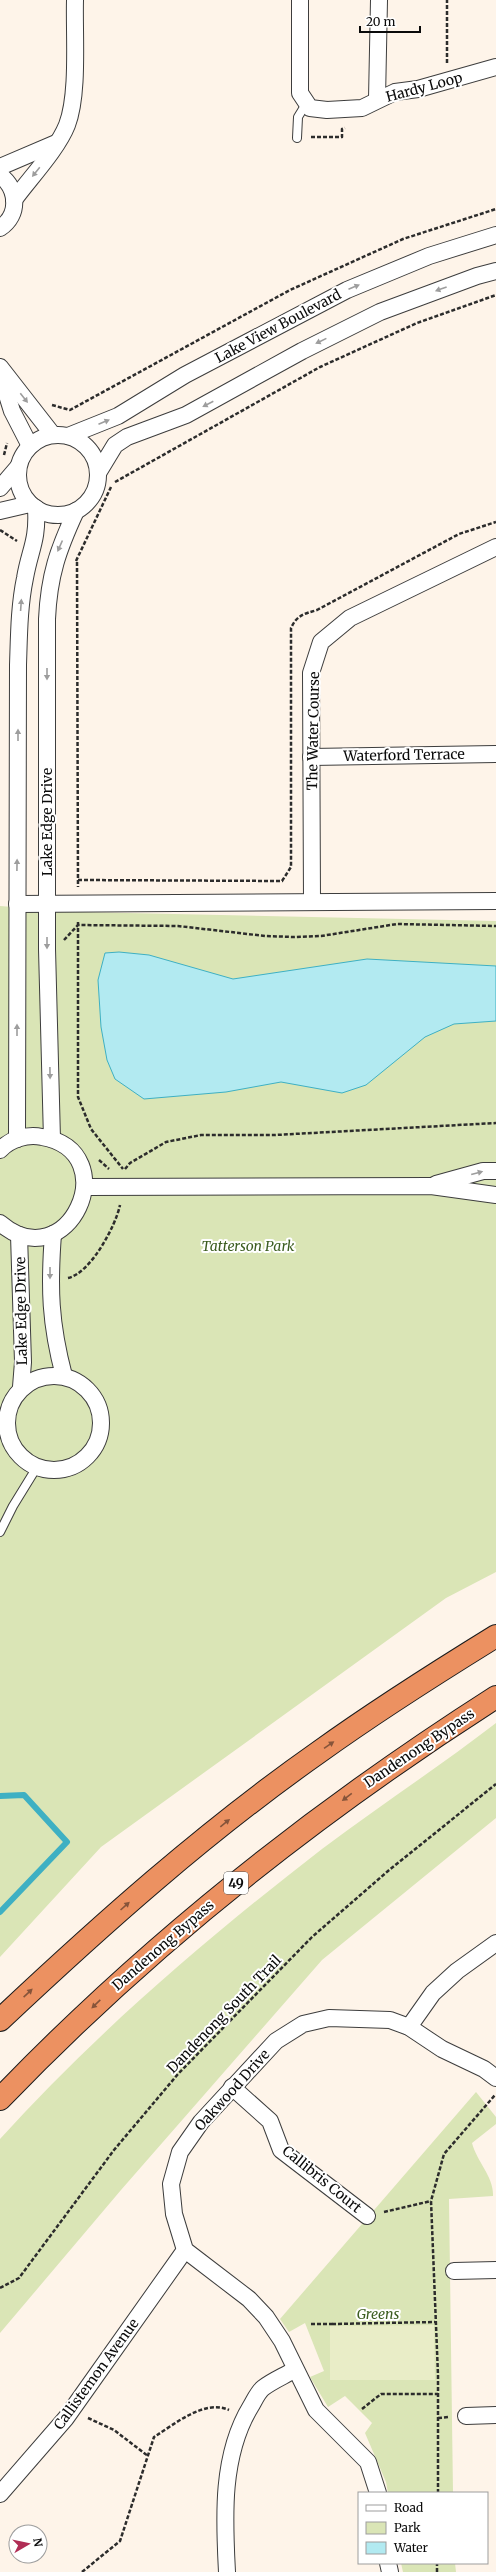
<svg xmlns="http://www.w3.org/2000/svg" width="496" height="2572" font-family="Merriweather,serif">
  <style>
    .green { fill: #dae5b6 }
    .pitch { fill: #e9edc7 }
    .water { fill: #b2eaf1; stroke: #3eb0c3 }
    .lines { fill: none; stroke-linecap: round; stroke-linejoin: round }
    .stream { stroke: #3eb0c3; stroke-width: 6 }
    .service-casing { stroke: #3d3d3d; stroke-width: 10 }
    .minor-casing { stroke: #3d3d3d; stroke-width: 18 }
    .trunk-casing { stroke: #1b1b1b; stroke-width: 24 }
    .path { stroke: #2c2c2c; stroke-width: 2.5; stroke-dasharray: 4 2; stroke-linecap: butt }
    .service { stroke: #fff; stroke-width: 8 }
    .minor { stroke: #fff; stroke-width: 16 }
    .trunk { stroke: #ec9161; stroke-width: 22 }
    .oneway { fill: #9d9d9d }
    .oneway2 { fill: #86543a }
    .labels { text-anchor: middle; stroke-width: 4; stroke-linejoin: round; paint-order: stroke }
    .shield { fill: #fff; stroke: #545454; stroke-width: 1 }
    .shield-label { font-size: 13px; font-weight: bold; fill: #0a0a0a }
    .street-label { font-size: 14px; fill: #0a0a0a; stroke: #fff }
    .park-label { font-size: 14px; font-style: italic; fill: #3c5d20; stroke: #fff }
  </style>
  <rect width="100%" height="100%" fill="#fef4e9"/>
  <g class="green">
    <polygon points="0,906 80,912 496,921 496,1572 446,1598 101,1847 0,1957"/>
    <path d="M496 1723V1818L322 1960 121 2190 0 2333V2139C97 2032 208 1937 322 1849 379 1806 439 1767 496 1723Z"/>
    <path d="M476 2092 496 2117V2124L472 2143C477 2162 494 2177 493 2196L449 2199 453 2493H388L386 2482 365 2433 372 2423 345 2396 328 2407 310 2377 324 2371 305 2323 289 2332 280 2319Z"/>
    <polygon points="401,2563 455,2563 456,2572 403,2572"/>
  </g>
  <polygon class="pitch" points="434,2325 435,2380 330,2380 330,2326"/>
  <polygon class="water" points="119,952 149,955 233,979 367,959 496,966 496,1021 454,1024 425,1037 366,1085 342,1093 281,1082 226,1092 144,1099 115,1079 107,1060 101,1027 98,980 105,953"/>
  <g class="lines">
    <polyline class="stream" points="0,1796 24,1795 67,1842 0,1912"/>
    <defs>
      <g id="service">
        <polyline points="297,138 298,117 306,104"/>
        <polyline points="0,1532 13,1506 37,1467"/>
      </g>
      <g id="minor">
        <polyline points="300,0 300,93 310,108 327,110 362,108 395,92 418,89 496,67"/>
        <polyline points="377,99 379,0"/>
        <polyline points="0,167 56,143"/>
        <path d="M0 175C18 189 20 215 0 228"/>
        <path d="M14 200C30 178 57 150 67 125 79 94 74 35 75 0"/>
        <polyline points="0,367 53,435"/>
        <polyline points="0,373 12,411 30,446"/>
        <circle cx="58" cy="475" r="40"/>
        <polyline points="68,436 118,416 185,375 347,290 429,256 496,235"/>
        <polyline points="98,473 115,445 127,437 186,415 302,351 380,312 477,276 496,271"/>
        <polyline points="0,488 18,467"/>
        <polyline points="0,511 30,504"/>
        <polyline points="311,757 496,754"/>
        <polyline points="312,901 311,673 321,642 350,618 496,547"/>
        <polyline points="17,904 496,901"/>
        <path d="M17 1139 18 665C19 636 19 607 25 578 30 549 38 541 36 508"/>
        <path d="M52 1139 47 949V619C49 575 58 550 76 511"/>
        <path d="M0 1150C10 1139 27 1134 42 1137 127 1152 68 1281 0 1223"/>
        <polyline points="436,1184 483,1171 496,1171"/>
        <polyline points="85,1187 431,1186 496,1195"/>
        <path d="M53 1234C49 1288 50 1323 64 1376"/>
        <polyline points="19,1235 23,1362 21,1387"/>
        <circle cx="54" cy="1423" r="47"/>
        <polyline points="409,2027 433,1993 457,1971 496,1943"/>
        <polyline points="232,2087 270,2121 281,2150 367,2216"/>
        <polyline points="454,2271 496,2270"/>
        <polyline points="466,2416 496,2415"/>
        <polyline points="378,2493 368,2462 316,2410 282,2341 266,2317 249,2299 185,2250 174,2214 171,2184 180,2152 201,2122 276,2041 303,2024 329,2018 390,2020 409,2027 442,2049 484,2069 496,2078"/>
        <polyline points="0,2494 66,2418 185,2250"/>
        <polyline points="388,2563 390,2572"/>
        <path d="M227 2572C224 2517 221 2455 251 2406 254 2401 258 2392 263 2388 272 2381 284 2376 294 2370"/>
      </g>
      <g id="trunk">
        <path d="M0 2020C101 1925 205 1832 319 1752 376 1711 436 1673 496 1636"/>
        <path d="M0 2099C148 1945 316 1812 496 1697"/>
      </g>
    </defs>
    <use href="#service" class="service-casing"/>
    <use href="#minor" class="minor-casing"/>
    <use href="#trunk" class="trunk-casing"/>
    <g class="path">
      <polyline points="447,63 447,0"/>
      <polyline points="311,137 342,137 342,129 345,128"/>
      <polyline points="52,405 70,410 290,290 403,239 496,209"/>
      <polyline points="4,455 7,443"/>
      <polyline points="115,482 320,367 417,323 496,295"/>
      <polyline points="0,530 17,541"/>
      <polyline points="76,561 111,487"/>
      <polyline points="77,562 78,887"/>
      <path d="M78 880 282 881 291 867V628C297 615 304 614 317 610L459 534 496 522"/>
      <polyline points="78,922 78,1097 91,1129 123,1169"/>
      <polyline points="64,940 78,925 178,926 265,936 294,937 321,936 397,924 496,926"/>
      <polyline points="99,1160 109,1169"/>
      <polyline points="125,1169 130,1163 166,1142 201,1135 275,1135 496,1123"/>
      <path d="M68 1278C91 1273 116 1225 120 1205"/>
      <polyline points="384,2212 431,2201"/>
      <polyline points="0,2288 19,2278 114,2150 178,2074 312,1937 388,1871 496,1784"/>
      <polyline points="311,2324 332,2324 332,2326"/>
      <polyline points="332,2324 435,2322"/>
      <polyline points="362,2409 381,2394 438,2394"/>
      <polyline points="88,2418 114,2430 148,2456"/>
      <polyline points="438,2418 449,2417"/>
      <polyline points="438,2493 438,2375 431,2201 444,2154 495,2095"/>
      <path d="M82 2572 120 2541 154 2437C175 2424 204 2399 229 2410"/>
      <polyline points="437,2572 437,2563"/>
    </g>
    <use href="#service" class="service"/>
    <use href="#minor" class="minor"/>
    <use href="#trunk" class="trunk"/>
  </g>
  <defs><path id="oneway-solid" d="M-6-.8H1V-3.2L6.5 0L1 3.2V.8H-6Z"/></defs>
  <g class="oneway">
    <use href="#oneway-solid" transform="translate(36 172) rotate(129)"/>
    <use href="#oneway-solid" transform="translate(354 287) rotate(-23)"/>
    <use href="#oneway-solid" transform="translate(441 289) rotate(160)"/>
    <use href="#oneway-solid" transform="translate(321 341) rotate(154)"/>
    <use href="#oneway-solid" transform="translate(24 398) rotate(52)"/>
    <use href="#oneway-solid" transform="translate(208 404) rotate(153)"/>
    <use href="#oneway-solid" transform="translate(104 422) rotate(-23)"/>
    <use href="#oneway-solid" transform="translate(60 546) rotate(114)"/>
    <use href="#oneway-solid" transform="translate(21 605) rotate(-86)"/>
    <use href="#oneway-solid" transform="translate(47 674) rotate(90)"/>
    <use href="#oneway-solid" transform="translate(18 735) rotate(-90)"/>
    <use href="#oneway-solid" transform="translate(17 865) rotate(-89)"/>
    <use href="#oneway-solid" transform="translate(47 943) rotate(90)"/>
    <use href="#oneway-solid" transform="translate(17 1030) rotate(-90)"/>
    <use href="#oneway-solid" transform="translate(50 1073) rotate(89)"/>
    <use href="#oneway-solid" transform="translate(477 1173) rotate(-15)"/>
    <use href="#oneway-solid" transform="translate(50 1273) rotate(90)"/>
  </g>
  <g class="oneway2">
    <use href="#oneway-solid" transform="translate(329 1745) rotate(-34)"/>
    <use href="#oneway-solid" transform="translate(347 1797) rotate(143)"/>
    <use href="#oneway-solid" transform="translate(225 1823) rotate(-39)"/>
    <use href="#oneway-solid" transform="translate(125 1906) rotate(-42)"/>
    <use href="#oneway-solid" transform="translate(28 1993) rotate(-43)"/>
    <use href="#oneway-solid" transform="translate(96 2004) rotate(136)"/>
  </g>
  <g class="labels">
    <rect class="shield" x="224" y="1872" width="24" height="22" rx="3"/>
    <g class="shield-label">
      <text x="236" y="1888">49</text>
    </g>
    <g class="street-label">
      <text transform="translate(424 87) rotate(-15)" y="5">Hardy Loop</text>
      <text transform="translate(278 326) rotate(-28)" y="5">Lake View Boulevard</text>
      <text transform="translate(313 731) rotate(-89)" y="5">The Water Course</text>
      <text transform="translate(404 755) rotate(-1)" y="5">Waterford Terrace</text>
      <text transform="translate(47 822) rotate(-90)" y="5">Lake Edge Drive</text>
      <text transform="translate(21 1311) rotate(-91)" y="5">Lake Edge Drive</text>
      <text transform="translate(419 1748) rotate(-34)" y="5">Dandenong Bypass</text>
      <text transform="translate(163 1945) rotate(-41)" y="5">Dandenong Bypass</text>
      <text transform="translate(224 2014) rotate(-46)" y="5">Dandenong South Trail</text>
      <text transform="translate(232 2090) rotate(-48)" y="5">Oakwood Drive</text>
      <text transform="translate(322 2179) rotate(39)" y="5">Callibris Court</text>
      <text transform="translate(96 2374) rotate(-54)" y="5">Callistemon Avenue</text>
    </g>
    <g class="park-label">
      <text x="248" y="1251">Tatterson Park</text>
      <text x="378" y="2319">Greens</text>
    </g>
  </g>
  <rect x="358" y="2492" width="130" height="72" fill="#ffffff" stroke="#9d9d9d"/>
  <rect x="366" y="2505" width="20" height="6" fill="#ffffff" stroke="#9d9d9d"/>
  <text x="394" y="2512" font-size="12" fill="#0a0a0a">Road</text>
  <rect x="366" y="2522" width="20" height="12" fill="#dae5b6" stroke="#9d9d9d"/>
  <text x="394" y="2532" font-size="12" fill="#0a0a0a">Park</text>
  <rect x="366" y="2542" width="20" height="12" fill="#b2eaf1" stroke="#9d9d9d"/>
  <text x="394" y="2552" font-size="12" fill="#0a0a0a">Water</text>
  <g transform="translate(28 2544) rotate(81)"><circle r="19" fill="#ffffff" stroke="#9d9d9d"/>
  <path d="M0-3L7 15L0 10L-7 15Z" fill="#b02d55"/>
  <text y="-6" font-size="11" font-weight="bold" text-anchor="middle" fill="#0a0a0a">N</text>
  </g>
  <path d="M360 26v6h60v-6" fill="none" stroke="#0a0a0a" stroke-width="2"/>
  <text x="366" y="26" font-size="12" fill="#0a0a0a" stroke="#ffffff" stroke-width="3" paint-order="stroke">20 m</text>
</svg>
